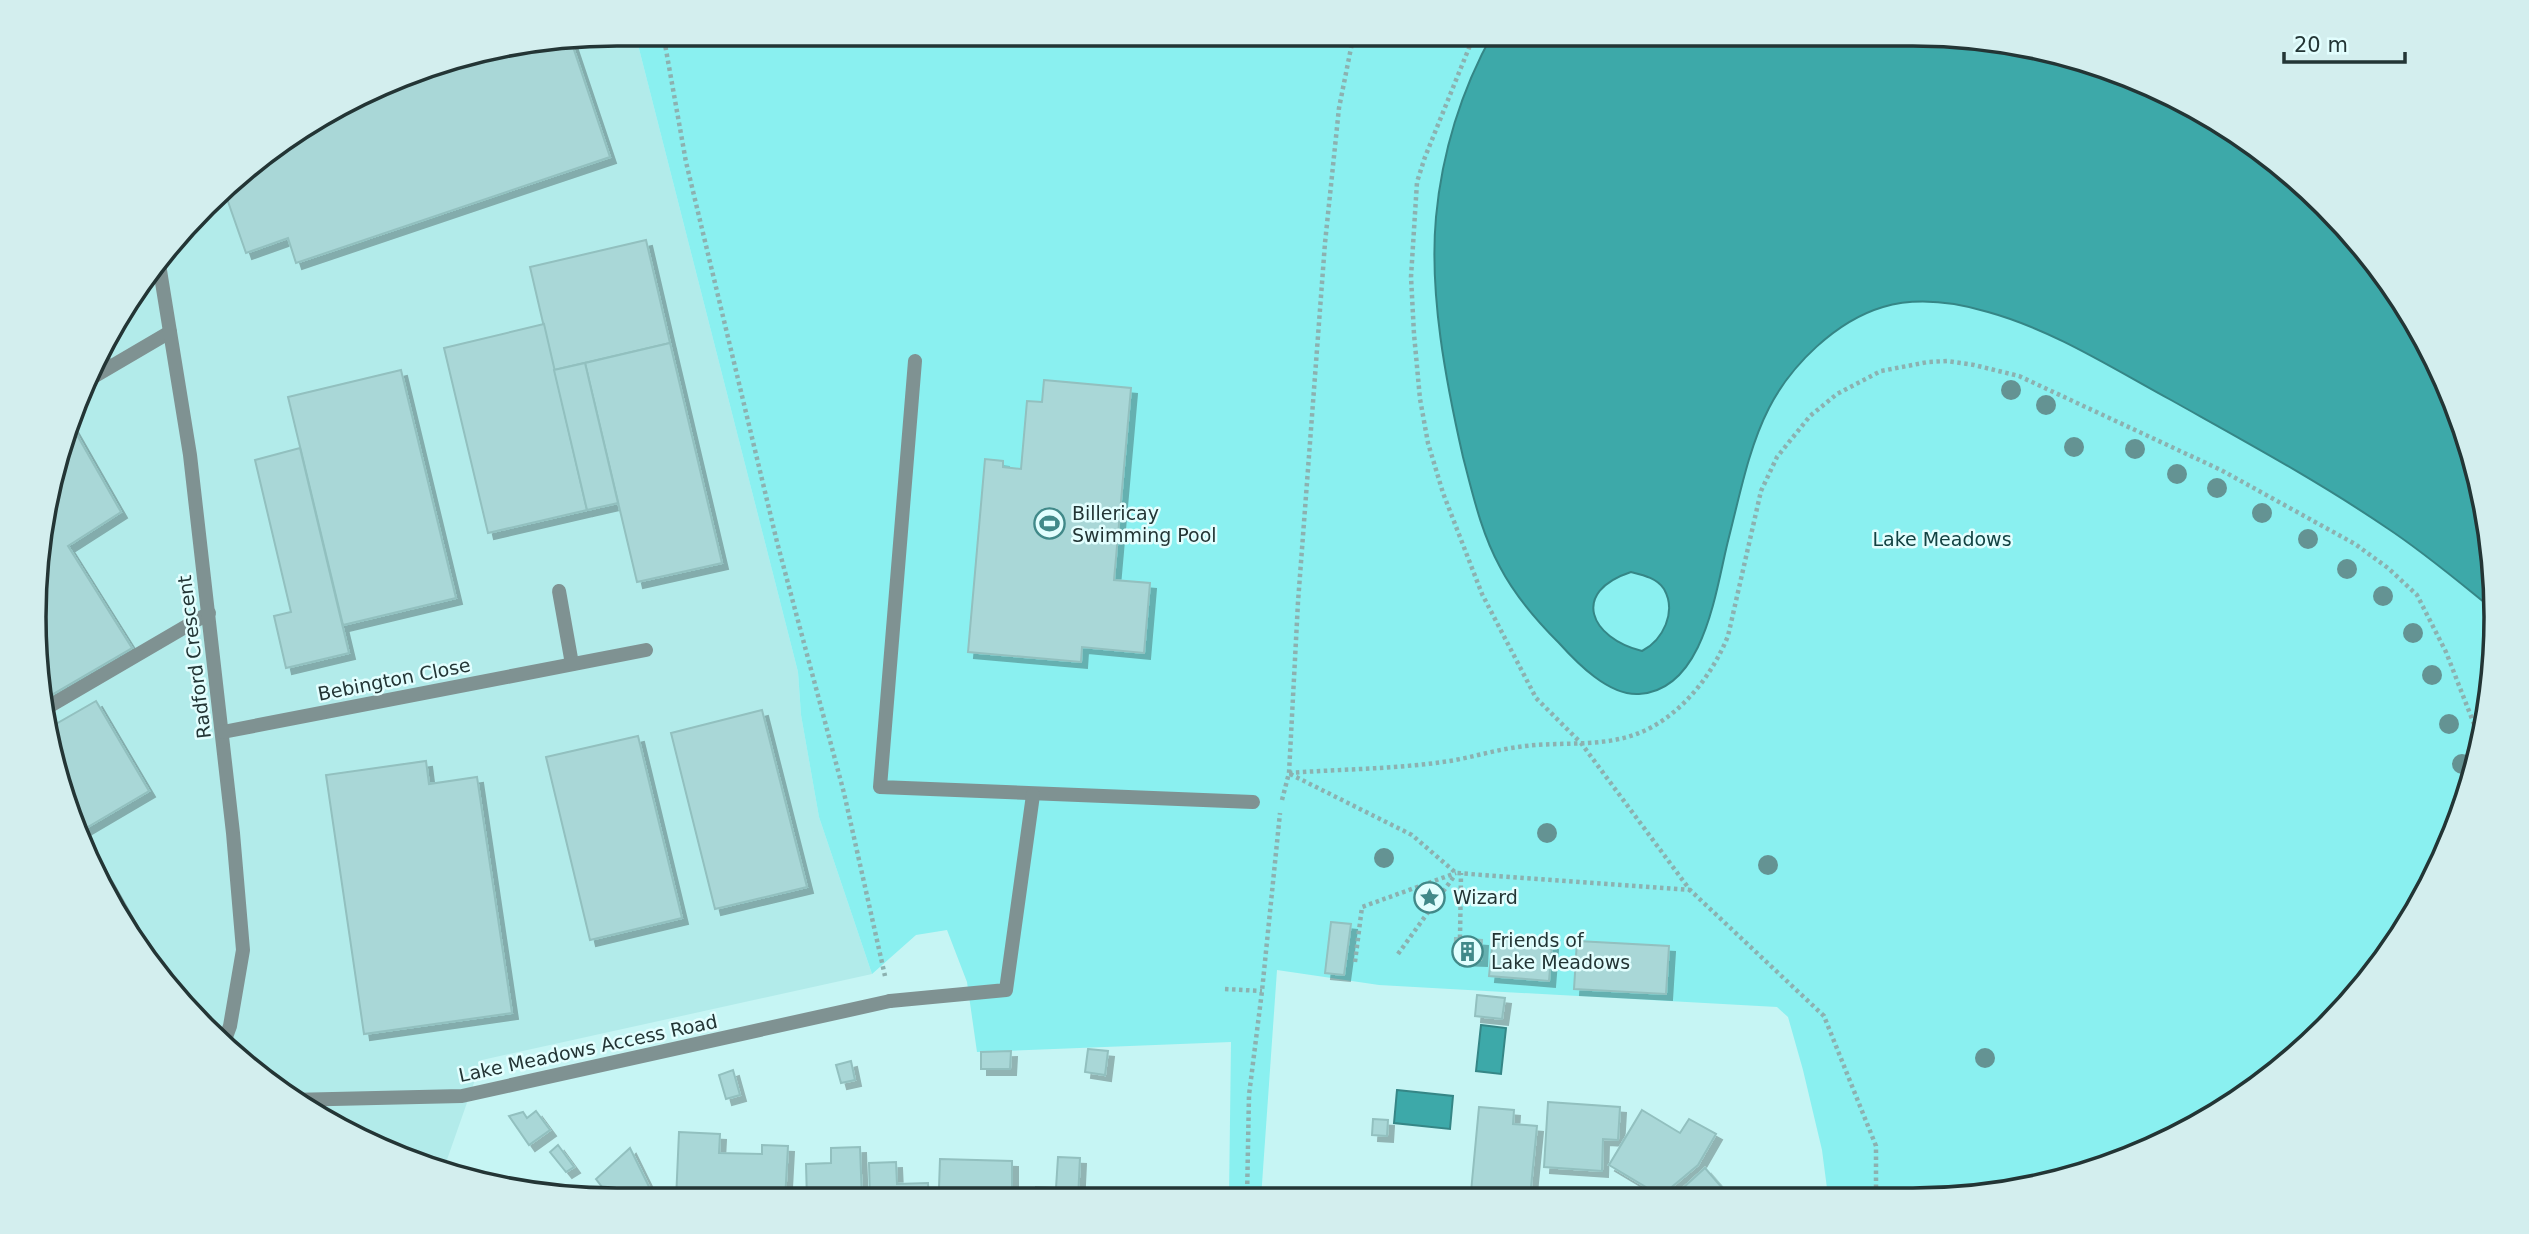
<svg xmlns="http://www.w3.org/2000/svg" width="2529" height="1234" font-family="'DejaVu Sans',sans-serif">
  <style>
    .built { fill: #b2ebea }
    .green { fill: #8af0f0 }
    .water { fill: #3da9a9; stroke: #358686; stroke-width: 2; fill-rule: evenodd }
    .building { fill: #a9d7d7; stroke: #92c0bf; stroke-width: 2; filter: url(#shadow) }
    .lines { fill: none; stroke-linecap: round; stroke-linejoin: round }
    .path { stroke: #8cb1b0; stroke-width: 4.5; stroke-dasharray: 3.5 3.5; stroke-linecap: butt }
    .service { stroke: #7f9292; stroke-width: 14 }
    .minor { stroke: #7f9292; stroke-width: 14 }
    .tree { fill: #649393 }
    .labels { text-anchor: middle; stroke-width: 5; stroke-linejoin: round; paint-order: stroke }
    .poi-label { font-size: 19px; fill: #233535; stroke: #e2fefe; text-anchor: start }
    .park-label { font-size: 19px; fill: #134343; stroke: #e2fefe }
    .street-label { font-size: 19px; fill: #233535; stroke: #e2fefe }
    .rim { fill: none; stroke: #233535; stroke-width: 3.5 }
  </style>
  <defs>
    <filter id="shadow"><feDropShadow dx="6" dy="6" stdDeviation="0" flood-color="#0004"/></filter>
  </defs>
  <rect width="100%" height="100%" fill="#c6f5f4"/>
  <polygon class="built" points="617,33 635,33 798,672 801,715 819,817 872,974 482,1060 443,1171 393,1156 293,1103 205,1030 94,876 38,693 45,503 78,394 131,293 261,154 429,64"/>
  <polygon class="green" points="635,33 1912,33 2026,45 2136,78 2237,132 2325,205 2398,293 2451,394 2485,504 2496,617 2484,731 2451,841 2375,972 2268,1080 2136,1156 1989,1196 1828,1196 1822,1150 1803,1070 1788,1017 1777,1007 1379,985 1277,970 1261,1198 1229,1198 1231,1042 977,1052 967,982 947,930 916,935 872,974 819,817 801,715 798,672"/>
  <g class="water">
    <path d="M1493 33H1912L2026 45 2136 78 2237 132 2325 205 2398 293 2451 394 2485 504 2495 611C2460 583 2425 553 2387 528 2318 481 2244 441 2171 400 2112 368 2053 330 1988 312 1954 302 1917 297 1883 307 1836 321 1791 365 1769 408 1749 447 1740 494 1729 537 1716 586 1706 690 1639 694 1609 696 1577 663 1559 643 1536 620 1515 596 1500 567 1481 532 1473 495 1463 457 1446 382 1429 294 1436 217 1442 153 1462 89 1493 33ZM1631 572C1643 575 1657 578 1664 589 1677 612 1663 640 1642 651 1590 638 1570 592 1631 572Z"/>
    <polygon points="1481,1025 1506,1028 1501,1074 1476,1071"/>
    <polygon points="1397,1090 1453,1096 1450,1129 1394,1123"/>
  </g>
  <g class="building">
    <polygon points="571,41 610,157 296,263 288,238 246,253 225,193 261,154 429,64"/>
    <polygon points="646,240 670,343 554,370 530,267"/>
    <polygon points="544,324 587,510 488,533 444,348"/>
    <polygon points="670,343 722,563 637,582 585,363"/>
    <polygon points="102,349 109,363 88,375"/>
    <polygon points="585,363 618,503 587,510 554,370"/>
    <polygon points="401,370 456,598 343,625 288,397"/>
    <polygon points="1044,380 1131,388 1114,580 1150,583 1144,653 1082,647 1081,662 968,652 985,459 1003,461 1003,467 1021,469 1027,401 1042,402"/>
    <polygon points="69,421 121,512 68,546 132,648 41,701 38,693 45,503"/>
    <polygon points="300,448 349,653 286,668 274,616 291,612 255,460"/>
    <polygon points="96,701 149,791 81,831 153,958 94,876 49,728"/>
    <polygon points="762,710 807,887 715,909 671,733"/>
    <polygon points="638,736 682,918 590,940 546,757"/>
    <polygon points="426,761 429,784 477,777 512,1013 364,1034 326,775"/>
    <polygon points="1331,922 1351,924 1344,975 1325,973"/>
    <polygon points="1455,938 1482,940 1481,960 1454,959"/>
    <polygon points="1493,938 1552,944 1549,981 1489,976"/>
    <polygon points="1577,941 1669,946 1666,994 1574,989"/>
    <polygon points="1477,995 1505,998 1502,1019 1475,1016"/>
    <polygon points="1088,1049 1108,1051 1105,1075 1085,1072"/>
    <polygon points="1011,1051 1010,1069 981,1069 981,1052"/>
    <polygon points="851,1061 855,1080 841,1083 836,1065"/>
    <polygon points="733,1070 740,1095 726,1099 719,1075"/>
    <polygon points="1548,1102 1620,1107 1618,1140 1603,1139 1602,1171 1544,1167"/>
    <polygon points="1479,1107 1514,1110 1513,1124 1537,1126 1530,1197 1459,1198 1459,1191 1471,1192"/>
    <polygon points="1642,1110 1680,1133 1689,1119 1716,1134 1698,1165 1661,1196 1609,1165"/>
    <polygon points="536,1111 550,1130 529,1145 509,1116 523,1112 527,1118"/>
    <polygon points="1373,1119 1388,1120 1387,1136 1372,1135"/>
    <polygon points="679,1132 720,1134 719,1153 762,1154 762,1145 788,1146 785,1200 676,1200"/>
    <polygon points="558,1145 574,1167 566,1172 550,1152"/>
    <polygon points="860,1147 862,1200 807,1200 806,1164 831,1163 831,1148"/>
    <polygon points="630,1148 656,1201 612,1200 596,1179"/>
    <polygon points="1058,1157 1080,1158 1078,1199 1036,1199 1036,1187 1056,1188"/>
    <polygon points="940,1159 1012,1161 1012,1199 954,1200 954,1188 939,1188"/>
    <polygon points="896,1162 897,1184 928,1183 929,1200 870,1200 869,1163"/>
    <polygon points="1705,1168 1730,1197 1673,1197"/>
  </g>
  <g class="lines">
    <g class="path">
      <polyline points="663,33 686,162 777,542 844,793 885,976"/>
      <polyline points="1475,33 1425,157 1417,182 1411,277 1414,334 1420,399 1428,443 1443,493 1482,594 1536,698 1581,743 1690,890 1824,1016 1876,1146 1876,1196"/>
      <path d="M1289 773C1342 769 1397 769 1450 761 1473 757 1495 750 1518 747 1563 740 1608 750 1650 728 1686 709 1713 673 1728 636L1761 491 1777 457 1810 416 1837 394 1881 371 1928 362 1947 361 1974 365 2019 376 2221 470 2355 544 2388 568 2417 595 2446 652 2481 742"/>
      <polyline points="1290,774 1412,835 1456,873 1690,890"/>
      <polyline points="1282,800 1289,773 1298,602 1325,243 1339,108 1354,33"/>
      <polyline points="1460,938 1461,873"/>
      <polyline points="1398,954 1455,875"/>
      <polyline points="1355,962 1362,907 1456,873"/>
      <polyline points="1225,989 1262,991"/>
      <polyline points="1247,1198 1249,1095 1262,991 1280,813"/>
    </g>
    <g class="service">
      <polyline points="915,361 880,787 1253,802"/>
      <polyline points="83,383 170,332"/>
      <polyline points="43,710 209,613"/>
      <polyline points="890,1001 1006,990 1033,795"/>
    </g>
    <g class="minor">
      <polyline points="159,264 190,455 233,833 243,950 230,1026 223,1045"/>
      <polyline points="559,591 572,664"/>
      <polyline points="223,732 646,650"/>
      <polyline points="290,1100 462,1096 890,1001"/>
    </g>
  </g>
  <g class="tree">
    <circle cx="2011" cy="390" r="10"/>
    <circle cx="2046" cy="405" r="10"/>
    <circle cx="2074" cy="447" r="10"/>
    <circle cx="2135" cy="449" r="10"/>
    <circle cx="2177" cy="474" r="10"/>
    <circle cx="2217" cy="488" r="10"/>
    <circle cx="2262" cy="513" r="10"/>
    <circle cx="2308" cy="539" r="10"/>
    <circle cx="2347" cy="569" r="10"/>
    <circle cx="2383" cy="596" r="10"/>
    <circle cx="2413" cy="633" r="10"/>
    <circle cx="2432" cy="675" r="10"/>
    <circle cx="2449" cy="724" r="10"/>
    <circle cx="2462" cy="764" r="10"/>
    <circle cx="1547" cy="833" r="10"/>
    <circle cx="1384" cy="858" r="10"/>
    <circle cx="1768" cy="865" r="10"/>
    <circle cx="1985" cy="1058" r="10"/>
  </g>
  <defs>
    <symbol id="stadium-ring" viewBox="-11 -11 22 22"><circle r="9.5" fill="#e2fefe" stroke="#418989" stroke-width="1.5"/><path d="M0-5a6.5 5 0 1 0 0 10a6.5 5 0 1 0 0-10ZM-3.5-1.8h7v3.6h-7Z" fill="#418989"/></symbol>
    <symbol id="sight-ring" viewBox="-11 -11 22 22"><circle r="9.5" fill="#e2fefe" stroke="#418989" stroke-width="1.5"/><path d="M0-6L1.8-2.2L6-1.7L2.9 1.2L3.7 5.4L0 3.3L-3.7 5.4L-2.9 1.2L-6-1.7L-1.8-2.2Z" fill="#418989"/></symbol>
    <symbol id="building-ring" viewBox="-11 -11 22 22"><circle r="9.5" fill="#e2fefe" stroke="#418989" stroke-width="1.5"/><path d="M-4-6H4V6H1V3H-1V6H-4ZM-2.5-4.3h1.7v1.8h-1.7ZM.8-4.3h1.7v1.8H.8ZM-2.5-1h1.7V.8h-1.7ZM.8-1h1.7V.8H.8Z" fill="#418989"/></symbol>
  </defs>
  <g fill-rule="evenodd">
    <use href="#stadium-ring" x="1032" y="506" width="35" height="35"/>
    <use href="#sight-ring" x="1412" y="880" width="35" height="35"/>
    <use href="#building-ring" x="1450" y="934" width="35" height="35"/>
  </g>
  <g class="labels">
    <g class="poi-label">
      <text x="1072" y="520">Billericay<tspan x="1072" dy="22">Swimming Pool</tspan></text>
      <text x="1453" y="904">Wizard</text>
      <text x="1491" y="947">Friends of<tspan x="1491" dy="22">Lake Meadows</tspan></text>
    </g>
    <g class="park-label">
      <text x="1942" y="546">Lake Meadows</text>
    </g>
    <g class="street-label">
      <text transform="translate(194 657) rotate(-97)" y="7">Radford Crescent</text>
      <text transform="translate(394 679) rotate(-11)" y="7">Bebington Close</text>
      <text transform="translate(588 1048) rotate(-12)" y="7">Lake Meadows Access Road</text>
    </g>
  </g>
  <path d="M0 0H2529V1234H0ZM617 46H1913A571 571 0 0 1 2484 617V617A571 571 0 0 1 1913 1188H617A571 571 0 0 1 46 617V617A571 571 0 0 1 617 46Z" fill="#d3eeee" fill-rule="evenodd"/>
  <path class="rim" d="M617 46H1913A571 571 0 0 1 2484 617V617A571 571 0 0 1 1913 1188H617A571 571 0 0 1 46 617V617A571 571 0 0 1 617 46Z"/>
  <path d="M2284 52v10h121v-10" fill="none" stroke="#233535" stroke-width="3.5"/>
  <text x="2294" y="52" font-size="21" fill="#233535" stroke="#e2fefe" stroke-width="5" paint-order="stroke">20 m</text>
</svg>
